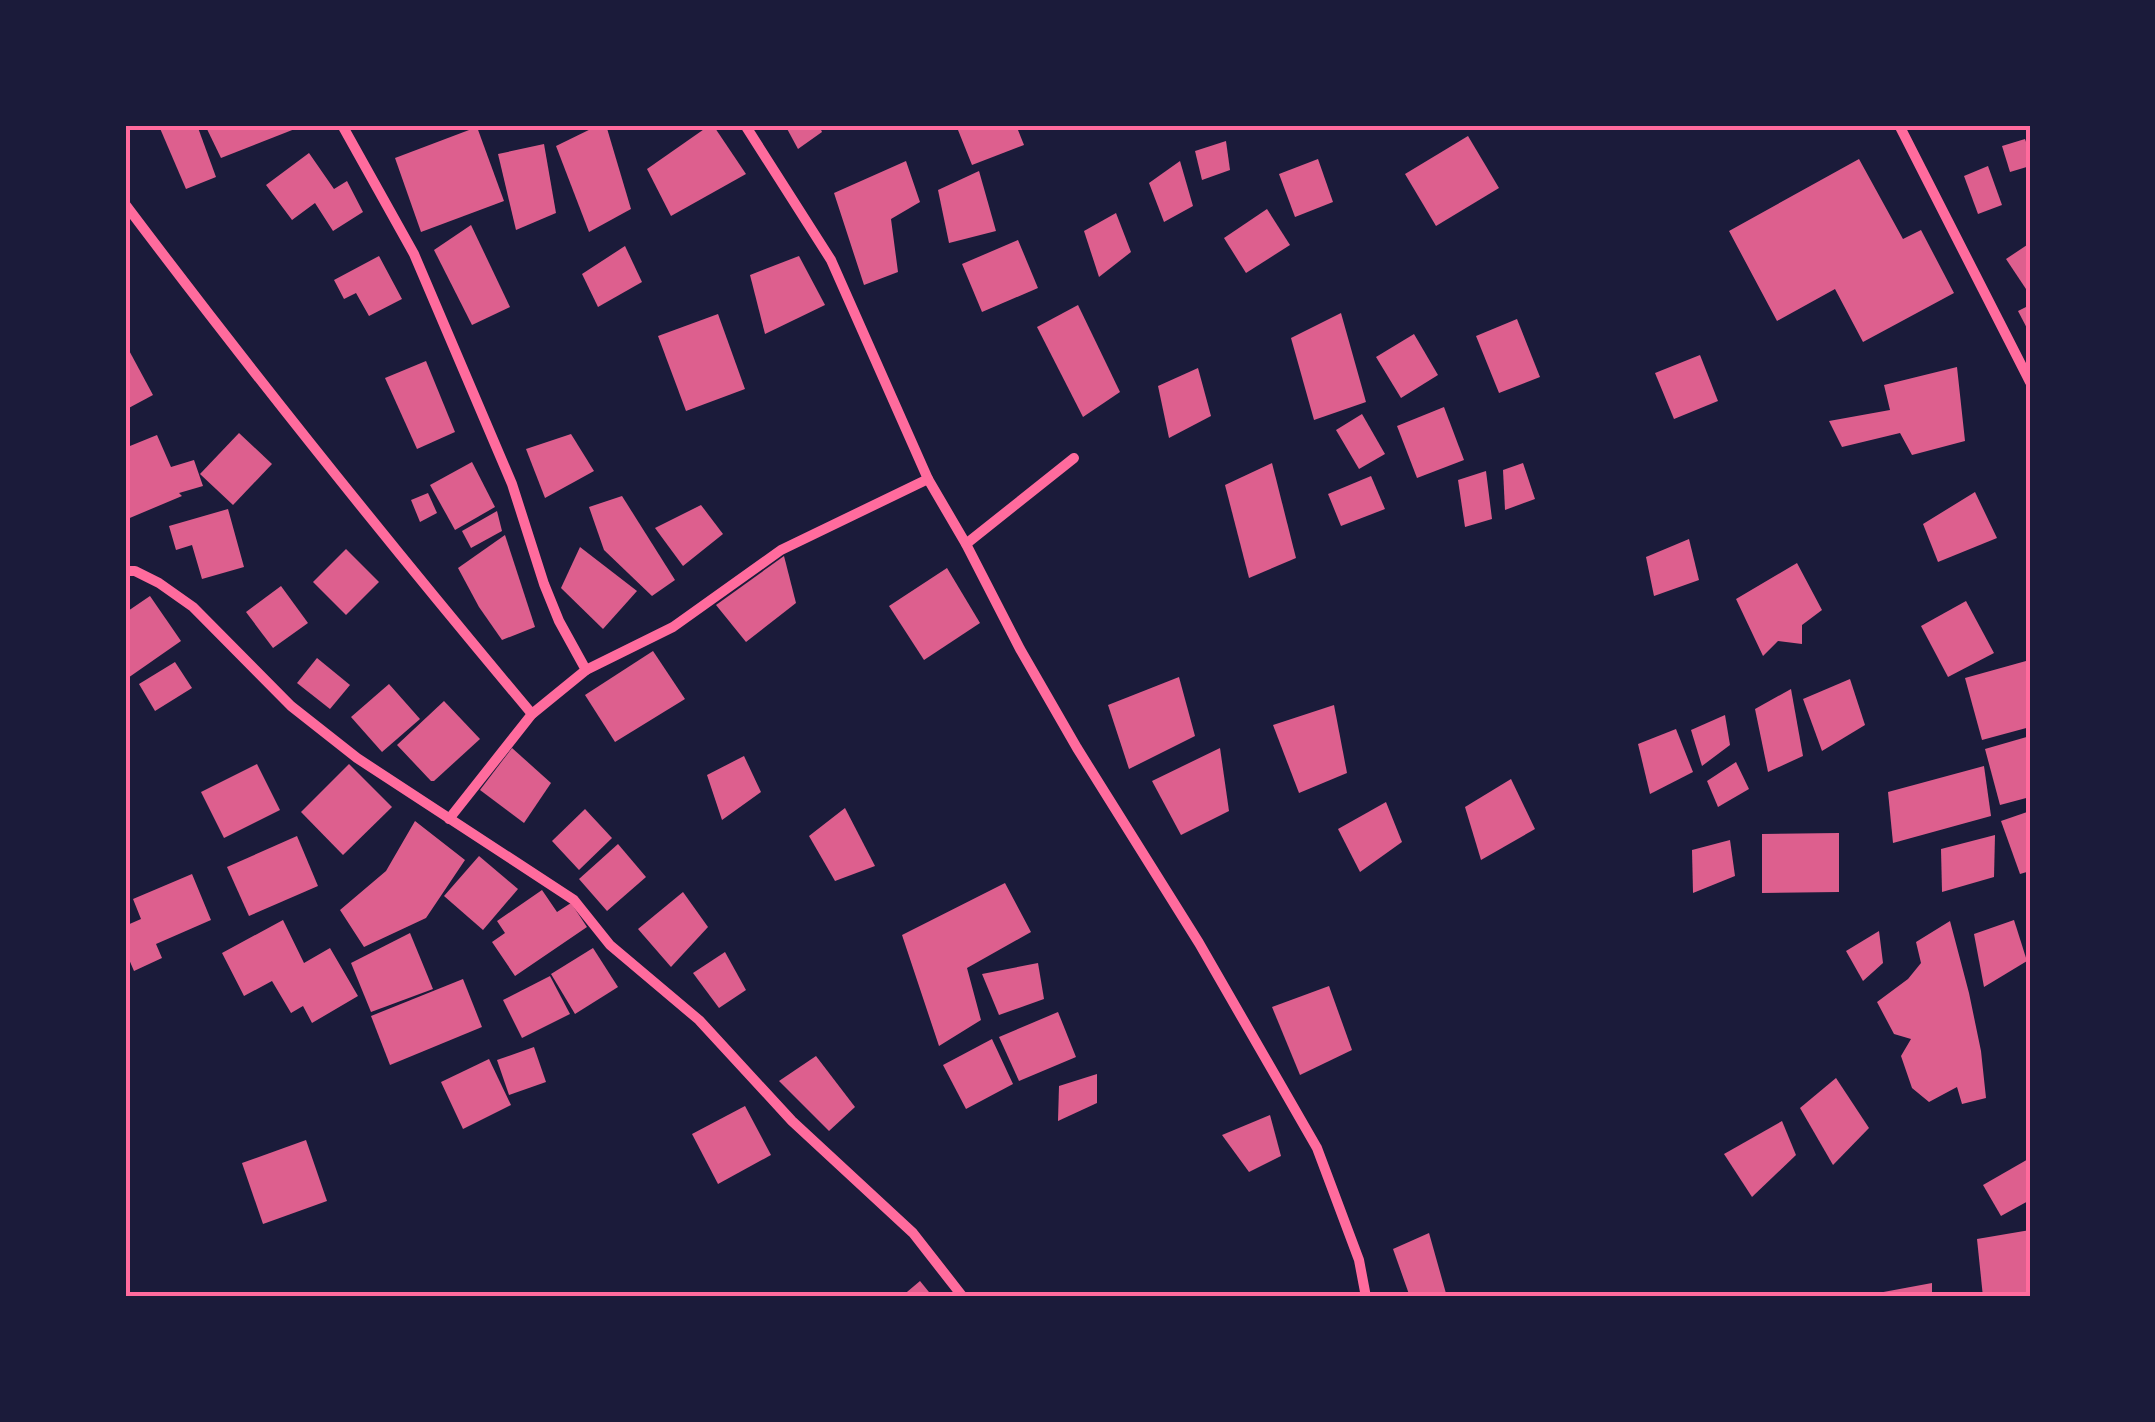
<svg xmlns="http://www.w3.org/2000/svg" width="2155" height="1422" font-family="'Zilla Slab',serif">
  <style>
    .building { fill: #dd5f8e }
    .lines { fill: none; stroke-linecap: round; stroke-linejoin: round }
    .minor { stroke: #ff6b9d; stroke-width: 10 }
    .neatline { fill: none; stroke: #ff6b9d; stroke-width: 4 }
  </style>
  <rect width="100%" height="100%" fill="#1b1b3a"/>
  <g class="building">
    <polygon points="197,125 216,177 186,189 159,126"/>
    <polygon points="205,125 305,125 221,158"/>
    <polygon points="599,125 606,125 631,209 589,232 556,146"/>
    <polygon points="710,125 713,125 746,174 671,216 647,169"/>
    <polygon points="785,125 819,125 822,132 798,149"/>
    <polygon points="956,125 1016,125 1024,145 972,165"/>
    <polygon points="1405,125 1447,125 1447,127 1426,130 1405,127"/>
    <polygon points="477,127 504,201 421,232 395,158"/>
    <polygon points="1468,136 1499,188 1436,226 1405,174"/>
    <polygon points="2025,139 2030,153 2030,166 2010,172 2002,146"/>
    <polygon points="1226,141 1230,170 1202,180 1195,151"/>
    <polygon points="544,144 556,213 516,230 498,154"/>
    <polygon points="309,153 334,189 347,181 363,212 333,231 315,203 292,220 266,185"/>
    <polygon points="1318,159 1333,202 1295,217 1279,174"/>
    <polygon points="1859,159 1903,239 1921,230 1954,293 1863,342 1835,289 1777,321 1729,231"/>
    <polygon points="906,161 920,202 891,219 898,272 864,285 834,193"/>
    <polygon points="1180,161 1193,206 1164,222 1149,183"/>
    <polygon points="1988,166 2002,205 1978,214 1964,176"/>
    <polygon points="979,171 996,231 949,243 938,190"/>
    <polygon points="1267,209 1290,245 1246,273 1224,238"/>
    <polygon points="1116,213 1131,252 1099,277 1084,231"/>
    <polygon points="471,225 510,307 472,325 434,250"/>
    <polygon points="1018,240 1038,288 982,312 962,264"/>
    <polygon points="2030,243 2030,295 2006,259"/>
    <polygon points="625,246 642,282 598,307 582,274"/>
    <polygon points="379,256 402,299 369,316 356,293 344,299 334,280"/>
    <polygon points="799,256 825,305 765,334 750,275"/>
    <polygon points="1078,305 1120,392 1083,417 1037,327"/>
    <polygon points="2030,305 2030,334 2018,311"/>
    <polygon points="1341,313 1366,402 1314,420 1291,338"/>
    <polygon points="718,314 745,389 686,411 658,336"/>
    <polygon points="1517,319 1540,377 1499,393 1476,336"/>
    <polygon points="1414,334 1438,375 1401,398 1376,357"/>
    <polygon points="125,343 153,395 125,410"/>
    <polygon points="1700,355 1718,401 1674,419 1655,373"/>
    <polygon points="426,361 455,432 417,449 385,378"/>
    <polygon points="1957,367 1965,441 1912,455 1900,433 1842,447 1829,421 1890,410 1884,385"/>
    <polygon points="1198,368 1211,416 1169,438 1158,386"/>
    <polygon points="1444,407 1464,460 1417,478 1397,426"/>
    <polygon points="1362,414 1385,454 1359,469 1336,430"/>
    <polygon points="239,433 272,464 233,505 200,474"/>
    <polygon points="571,434 594,471 545,498 526,449"/>
    <polygon points="157,435 171,467 194,460 203,486 179,493 182,496 125,520 125,448"/>
    <polygon points="472,462 495,507 455,530 430,485"/>
    <polygon points="1272,463 1296,558 1249,578 1225,485"/>
    <polygon points="1523,463 1535,499 1505,510 1503,470"/>
    <polygon points="1486,471 1492,519 1465,527 1458,480"/>
    <polygon points="1371,476 1385,509 1341,526 1328,494"/>
    <polygon points="1975,492 1997,538 1938,562 1923,524"/>
    <polygon points="428,493 437,513 420,522 411,500"/>
    <polygon points="622,496 675,580 652,596 604,550 589,507"/>
    <polygon points="701,505 723,534 683,566 655,528"/>
    <polygon points="228,509 244,567 202,579 192,545 176,550 169,526"/>
    <polygon points="497,511 502,531 471,548 462,531"/>
    <polygon points="505,535 535,627 502,640 479,607 458,568"/>
    <polygon points="1689,539 1699,580 1654,596 1646,557"/>
    <polygon points="580,547 637,591 603,629 561,588"/>
    <polygon points="346,549 379,582 346,615 313,582"/>
    <polygon points="784,556 796,603 746,642 716,605"/>
    <polygon points="1797,563 1822,610 1802,625 1802,644 1778,641 1763,656 1736,599"/>
    <polygon points="947,568 980,623 924,660 889,606"/>
    <polygon points="281,586 308,623 273,648 246,612"/>
    <polygon points="150,596 181,641 125,680 125,613"/>
    <polygon points="1966,601 1994,653 1948,677 1921,626"/>
    <polygon points="653,651 685,699 615,742 585,695"/>
    <polygon points="317,658 350,685 330,709 297,683"/>
    <polygon points="2026,661 2030,676 2030,727 1982,740 1965,678"/>
    <polygon points="175,662 192,688 155,711 139,684"/>
    <polygon points="1179,677 1195,736 1129,769 1108,705"/>
    <polygon points="1850,679 1865,725 1822,751 1803,699"/>
    <polygon points="389,684 420,719 382,752 351,717"/>
    <polygon points="1791,689 1803,756 1768,772 1755,709"/>
    <polygon points="444,701 480,739 434,781 431,781 397,745"/>
    <polygon points="1334,705 1347,773 1299,793 1273,725"/>
    <polygon points="1725,715 1730,745 1702,766 1691,730"/>
    <polygon points="1676,729 1693,772 1650,794 1638,744"/>
    <polygon points="2030,736 2030,797 2000,805 1985,749"/>
    <polygon points="512,748 551,783 524,823 480,790"/>
    <polygon points="1220,748 1229,811 1181,835 1152,781"/>
    <polygon points="744,756 761,792 722,820 707,775"/>
    <polygon points="1736,762 1749,789 1718,807 1707,781"/>
    <polygon points="257,764 280,810 224,838 201,792"/>
    <polygon points="349,764 392,807 343,855 301,812"/>
    <polygon points="1984,766 1991,816 1893,843 1888,792"/>
    <polygon points="1511,779 1535,829 1481,860 1465,807"/>
    <polygon points="1386,802 1402,842 1360,872 1338,829"/>
    <polygon points="845,808 875,866 835,881 809,836"/>
    <polygon points="585,809 612,838 579,870 552,841"/>
    <polygon points="2030,811 2030,871 2020,874 2001,821"/>
    <polygon points="415,821 465,860 426,918 364,947 340,910 386,871"/>
    <polygon points="1839,833 1839,892 1762,893 1762,834"/>
    <polygon points="1995,835 1994,877 1942,892 1941,849"/>
    <polygon points="297,836 318,886 249,916 227,867"/>
    <polygon points="1730,840 1735,876 1693,893 1692,850"/>
    <polygon points="618,844 646,877 607,911 579,879"/>
    <polygon points="479,856 518,889 483,930 444,896"/>
    <polygon points="192,874 211,920 156,944 162,958 134,971 125,950 125,926 141,919 133,899"/>
    <polygon points="1005,883 1031,932 967,968 981,1020 939,1046 902,935"/>
    <polygon points="542,890 557,912 571,903 587,927 515,976 492,942 505,933 497,921"/>
    <polygon points="683,892 708,927 671,967 638,929"/>
    <polygon points="283,920 304,963 330,948 358,996 312,1023 303,1006 291,1013 272,981 244,996 222,953"/>
    <polygon points="2014,920 2027,961 1984,987 1974,934"/>
    <polygon points="1950,921 1969,993 1981,1051 1986,1098 1962,1104 1957,1087 1929,1102 1912,1088 1901,1056 1911,1039 1894,1034 1877,1002 1908,979 1921,963 1916,942"/>
    <polygon points="1879,931 1883,963 1863,981 1846,951"/>
    <polygon points="410,933 433,989 371,1012 351,963"/>
    <polygon points="593,948 618,987 575,1014 551,974"/>
    <polygon points="725,952 746,990 719,1008 693,973"/>
    <polygon points="1038,963 1044,999 999,1015 982,974"/>
    <polygon points="550,976 570,1014 522,1038 503,1000"/>
    <polygon points="463,979 482,1027 390,1065 371,1016"/>
    <polygon points="1329,986 1352,1050 1300,1075 1272,1007"/>
    <polygon points="1058,1012 1076,1057 1019,1081 999,1037"/>
    <polygon points="992,1039 1013,1084 966,1109 943,1065"/>
    <polygon points="534,1047 546,1082 509,1095 497,1060"/>
    <polygon points="816,1056 855,1107 829,1131 779,1081"/>
    <polygon points="489,1059 511,1105 463,1129 441,1082"/>
    <polygon points="1097,1074 1097,1103 1058,1121 1059,1086"/>
    <polygon points="1836,1078 1869,1128 1833,1165 1800,1108"/>
    <polygon points="745,1106 771,1155 718,1184 692,1134"/>
    <polygon points="1270,1115 1281,1156 1249,1172 1222,1135"/>
    <polygon points="1782,1121 1796,1155 1752,1197 1724,1154"/>
    <polygon points="306,1140 327,1201 263,1224 242,1163"/>
    <polygon points="2030,1158 2030,1200 2001,1216 1983,1185"/>
    <polygon points="2030,1230 2030,1297 1983,1297 1977,1239"/>
    <polygon points="1429,1233 1447,1297 1410,1297 1393,1249"/>
    <polygon points="920,1281 933,1297 901,1297"/>
    <polygon points="1932,1283 1932,1297 1878,1297 1878,1293"/>
  </g>
  <g class="lines">
    <g class="minor">
      <polyline points="342,125 414,254 512,484 544,584 559,621 586,670 532,714 449,819"/>
      <polyline points="745,125 831,260 928,479 966,544 1020,649 1077,748 1199,943 1317,1148 1359,1260 1366,1297"/>
      <polyline points="1899,125 2030,382"/>
      <path d="M125 204C256 378 392 547 532 714"/>
      <polyline points="966,544 1074,458"/>
      <polyline points="125,571 135,571 159,583 193,607 291,706 357,758 574,900 610,945 699,1020 792,1121 913,1233 963,1297"/>
      <polyline points="586,670 673,627 781,550 928,479"/>
    </g>
  </g>
  <rect width="2155" height="1422" fill="none" stroke="#1b1b3a" stroke-width="255"/>
  <rect x="128" y="128" width="1900" height="1166" class="neatline"/>
</svg>
